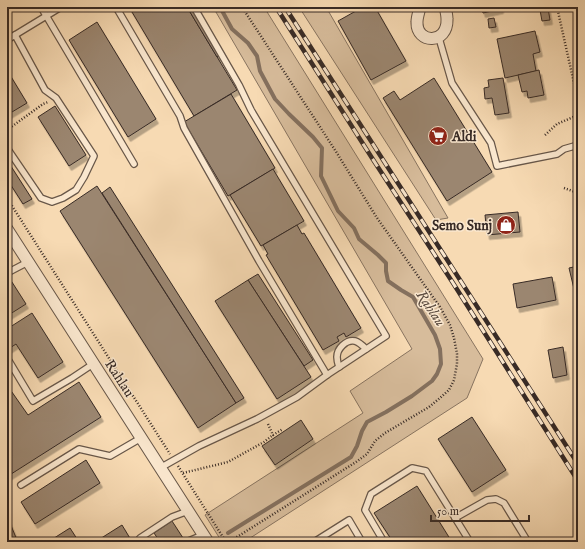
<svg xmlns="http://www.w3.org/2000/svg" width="585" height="549" font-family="'IM FELL English',serif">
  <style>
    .green { fill: #d7bc9b; stroke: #887460 }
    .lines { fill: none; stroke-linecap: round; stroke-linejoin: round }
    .stream { stroke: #84705e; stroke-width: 4 }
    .building { fill: #9b866f; stroke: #382b26; filter: url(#shadow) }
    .service-casing { stroke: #685749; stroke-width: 8 }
    .minor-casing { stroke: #685749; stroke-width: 13 }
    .path { stroke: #382b26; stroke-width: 2.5; stroke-dasharray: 1 2; stroke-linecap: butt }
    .service { stroke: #fae7ce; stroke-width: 5.5 }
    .minor { stroke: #fae7ce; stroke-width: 11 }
    .rail-casing { stroke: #382b26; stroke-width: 4.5 }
    .rail { stroke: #fae7ce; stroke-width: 3; stroke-dasharray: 9; stroke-linecap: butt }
    .labels { text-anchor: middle; stroke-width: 3; stroke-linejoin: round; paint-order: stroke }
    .poi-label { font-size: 14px; font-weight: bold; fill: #382b26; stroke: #fae7ce; text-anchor: start }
    .street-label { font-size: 14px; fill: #382b26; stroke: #fae7ce }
    .water-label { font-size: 15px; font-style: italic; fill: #5e4e42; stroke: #fae7ce }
  </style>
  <defs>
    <filter id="shadow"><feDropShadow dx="2.5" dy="4.5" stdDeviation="0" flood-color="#0004"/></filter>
  </defs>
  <rect width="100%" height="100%" fill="#f7dab3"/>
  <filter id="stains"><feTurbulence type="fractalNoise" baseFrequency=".005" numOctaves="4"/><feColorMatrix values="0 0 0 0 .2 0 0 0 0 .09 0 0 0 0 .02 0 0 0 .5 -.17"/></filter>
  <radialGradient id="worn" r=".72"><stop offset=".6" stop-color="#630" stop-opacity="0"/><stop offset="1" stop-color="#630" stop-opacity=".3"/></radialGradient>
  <g class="green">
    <polygon points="213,7 264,7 483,359 467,398 244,542 222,542 205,515 363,413 350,391 412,349"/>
    <polygon points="299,7 326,7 448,218 436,220"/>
  </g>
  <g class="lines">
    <polyline class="stream" points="220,7 232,29 248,43 257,56 260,71 275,99 289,114 313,137 322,148 321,176 338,211 354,228 359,239 378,255 386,263 386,271 388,281 401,290 413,297 435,335 440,349 441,364 437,374 432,381 412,396 386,412 367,422 362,431 357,446 351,457 228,533"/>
  </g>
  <g class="building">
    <polygon points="129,7 187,7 237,90 194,116"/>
    <polygon points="187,7 196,7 224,53 217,57"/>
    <polygon points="363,7 375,7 406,61 371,80 338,21"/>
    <polygon points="481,7 501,7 501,9 483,13"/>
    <polygon points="548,8 550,20 542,21 540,10"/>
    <polygon points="494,18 496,27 489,28 488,19"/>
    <polygon points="97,22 156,119 128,137 69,40"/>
    <polygon points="535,31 540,52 533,54 536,71 505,78 497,39"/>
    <polygon points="7,70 27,103 7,115"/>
    <polygon points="539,70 544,95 528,98 527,91 522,92 518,75"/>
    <polygon points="434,78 492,172 447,201 383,98 394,91 400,100"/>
    <polygon points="503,78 509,113 495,115 492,98 485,99 484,88 489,87 488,80"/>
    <polygon points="231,94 275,168 228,196 184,122"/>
    <polygon points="55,106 86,155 69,166 38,117"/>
    <polygon points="7,160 32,199 23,204 7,179"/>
    <polygon points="273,169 304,221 261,246 230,195"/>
    <polygon points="97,186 236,403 198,428 60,211"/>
    <polygon points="110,187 244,398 236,403 102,193"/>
    <polygon points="518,212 520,232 487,235 485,215"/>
    <polygon points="297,225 302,234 304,233 361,328 346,337 344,333 337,337 339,341 323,350 266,255 268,254 263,245"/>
    <polygon points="578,266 578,288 574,289 569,268"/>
    <polygon points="258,274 313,360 304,366 248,280"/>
    <polygon points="552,277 556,300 517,308 513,284"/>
    <polygon points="10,279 26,304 7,316 7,281"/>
    <polygon points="248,280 311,377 277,399 215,301"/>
    <polygon points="32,313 63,362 38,378 16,344 7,350 7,329"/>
    <polygon points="563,347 567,375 553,378 548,350"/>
    <polygon points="79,382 101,417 8,476 7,385 28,415"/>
    <polygon points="472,417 506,470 472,492 438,439"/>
    <polygon points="301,420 313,439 275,465 262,446"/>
    <polygon points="86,460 100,483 35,524 21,502"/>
    <polygon points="417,486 452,542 393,542 374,513"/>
    <polygon points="7,516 17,540 12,542 7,542"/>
    <polygon points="172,521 183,538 177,542 160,542 154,533"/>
    <polygon points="122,525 131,540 127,542 95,542"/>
    <polygon points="70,528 79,542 52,542 51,540"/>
  </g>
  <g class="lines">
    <defs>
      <g id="service">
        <polyline points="41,7 134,164"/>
        <polyline points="116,7 180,116 184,128 259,261 327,375"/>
        <polyline points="15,35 61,7"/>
        <polyline points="439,38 452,83 491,143 497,166 557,154 564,149 578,145"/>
        <polyline points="7,40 15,35 45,90 56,98 94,156 84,177 76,190 63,198 52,202 41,198 7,148"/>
        <polyline points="7,273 28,262"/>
        <polyline points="9,361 33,401 72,378 93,364"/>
        <path d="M339 367C338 364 337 360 337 357 337 349 346 339 355 341 359 342 363 346 366 349"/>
        <polyline points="160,468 199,446 257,419 297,397 327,375 386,336 251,110 239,85 194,7"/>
        <polyline points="21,485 79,449 110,456 141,438"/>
        <polyline points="455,518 487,500 496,499 504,503 528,542"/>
        <polyline points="140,538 172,517 188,511"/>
        <polyline points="186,542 203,535"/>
        <polyline points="314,542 349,520 362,542"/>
        <polyline points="384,542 365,510 371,494 412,468 426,471 470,542"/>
      </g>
      <g id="minor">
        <path d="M420 7C419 12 417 17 417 22 416 44 448 45 447 19 447 15 446 11 445 7"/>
        <polyline points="7,229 208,542"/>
      </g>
    </defs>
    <use href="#service" class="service-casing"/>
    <use href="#minor" class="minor-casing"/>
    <g class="path">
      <polyline points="557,7 578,101"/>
      <polyline points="7,130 43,104 48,102"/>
      <polyline points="545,135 557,124 578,115"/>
      <polyline points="564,188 578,193"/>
      <polyline points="7,198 170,454"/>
      <polyline points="268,424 273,435 283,429"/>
      <polyline points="178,466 226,542"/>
      <polyline points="183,473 228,462 264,442 273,435"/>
      <polyline points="229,542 356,462 367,454 375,441 385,433 429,407 440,398 449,390 454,380 457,364 457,354 454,338 450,325 440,307 377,218 335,150 242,7"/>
    </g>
    <use href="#service" class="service"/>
    <use href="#minor" class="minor"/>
    <defs>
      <g id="rail">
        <polyline points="276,7 372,158 453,283 578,481"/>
        <polyline points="285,7 578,464"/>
      </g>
    </defs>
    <use href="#rail" class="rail-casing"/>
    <use href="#rail" class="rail"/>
  </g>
  <defs>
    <symbol id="supermarket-disc" viewBox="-11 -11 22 22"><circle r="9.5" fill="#8f2418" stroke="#fae7ce"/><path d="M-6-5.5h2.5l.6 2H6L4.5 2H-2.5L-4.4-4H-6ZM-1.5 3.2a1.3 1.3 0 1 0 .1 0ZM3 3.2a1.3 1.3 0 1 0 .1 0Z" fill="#fff"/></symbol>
    <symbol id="shop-disc" viewBox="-11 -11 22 22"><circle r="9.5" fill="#8f2418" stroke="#fae7ce"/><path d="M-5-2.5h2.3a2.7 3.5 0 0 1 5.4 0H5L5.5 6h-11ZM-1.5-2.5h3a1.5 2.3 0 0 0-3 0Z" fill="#fff"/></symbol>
  </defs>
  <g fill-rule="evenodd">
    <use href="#supermarket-disc" x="427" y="125" width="22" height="22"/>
    <use href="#shop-disc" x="495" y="214" width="22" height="22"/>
  </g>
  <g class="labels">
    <g class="poi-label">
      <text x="452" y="141">Aldi</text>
      <text x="492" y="230" text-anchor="end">Semo Sunj</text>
    </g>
    <g class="street-label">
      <text transform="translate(120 378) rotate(57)" y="5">Rahlau</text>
    </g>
    <g class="water-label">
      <text transform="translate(431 308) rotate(56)" y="5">Rahlau</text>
    </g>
  </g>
  <rect width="585" height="549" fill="none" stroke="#f7dab3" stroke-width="24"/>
  <rect x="8" y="8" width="569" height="533" fill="none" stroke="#382b26" stroke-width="2"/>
  <rect x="12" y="12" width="561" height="525" fill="none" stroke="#382b26"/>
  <path d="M431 515v6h98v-6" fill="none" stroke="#382b26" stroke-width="2"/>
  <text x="437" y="515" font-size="12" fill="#382b26" stroke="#fae7ce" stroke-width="3" paint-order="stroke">50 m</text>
  <rect width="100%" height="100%" filter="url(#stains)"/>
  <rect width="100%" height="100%" fill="url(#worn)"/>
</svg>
